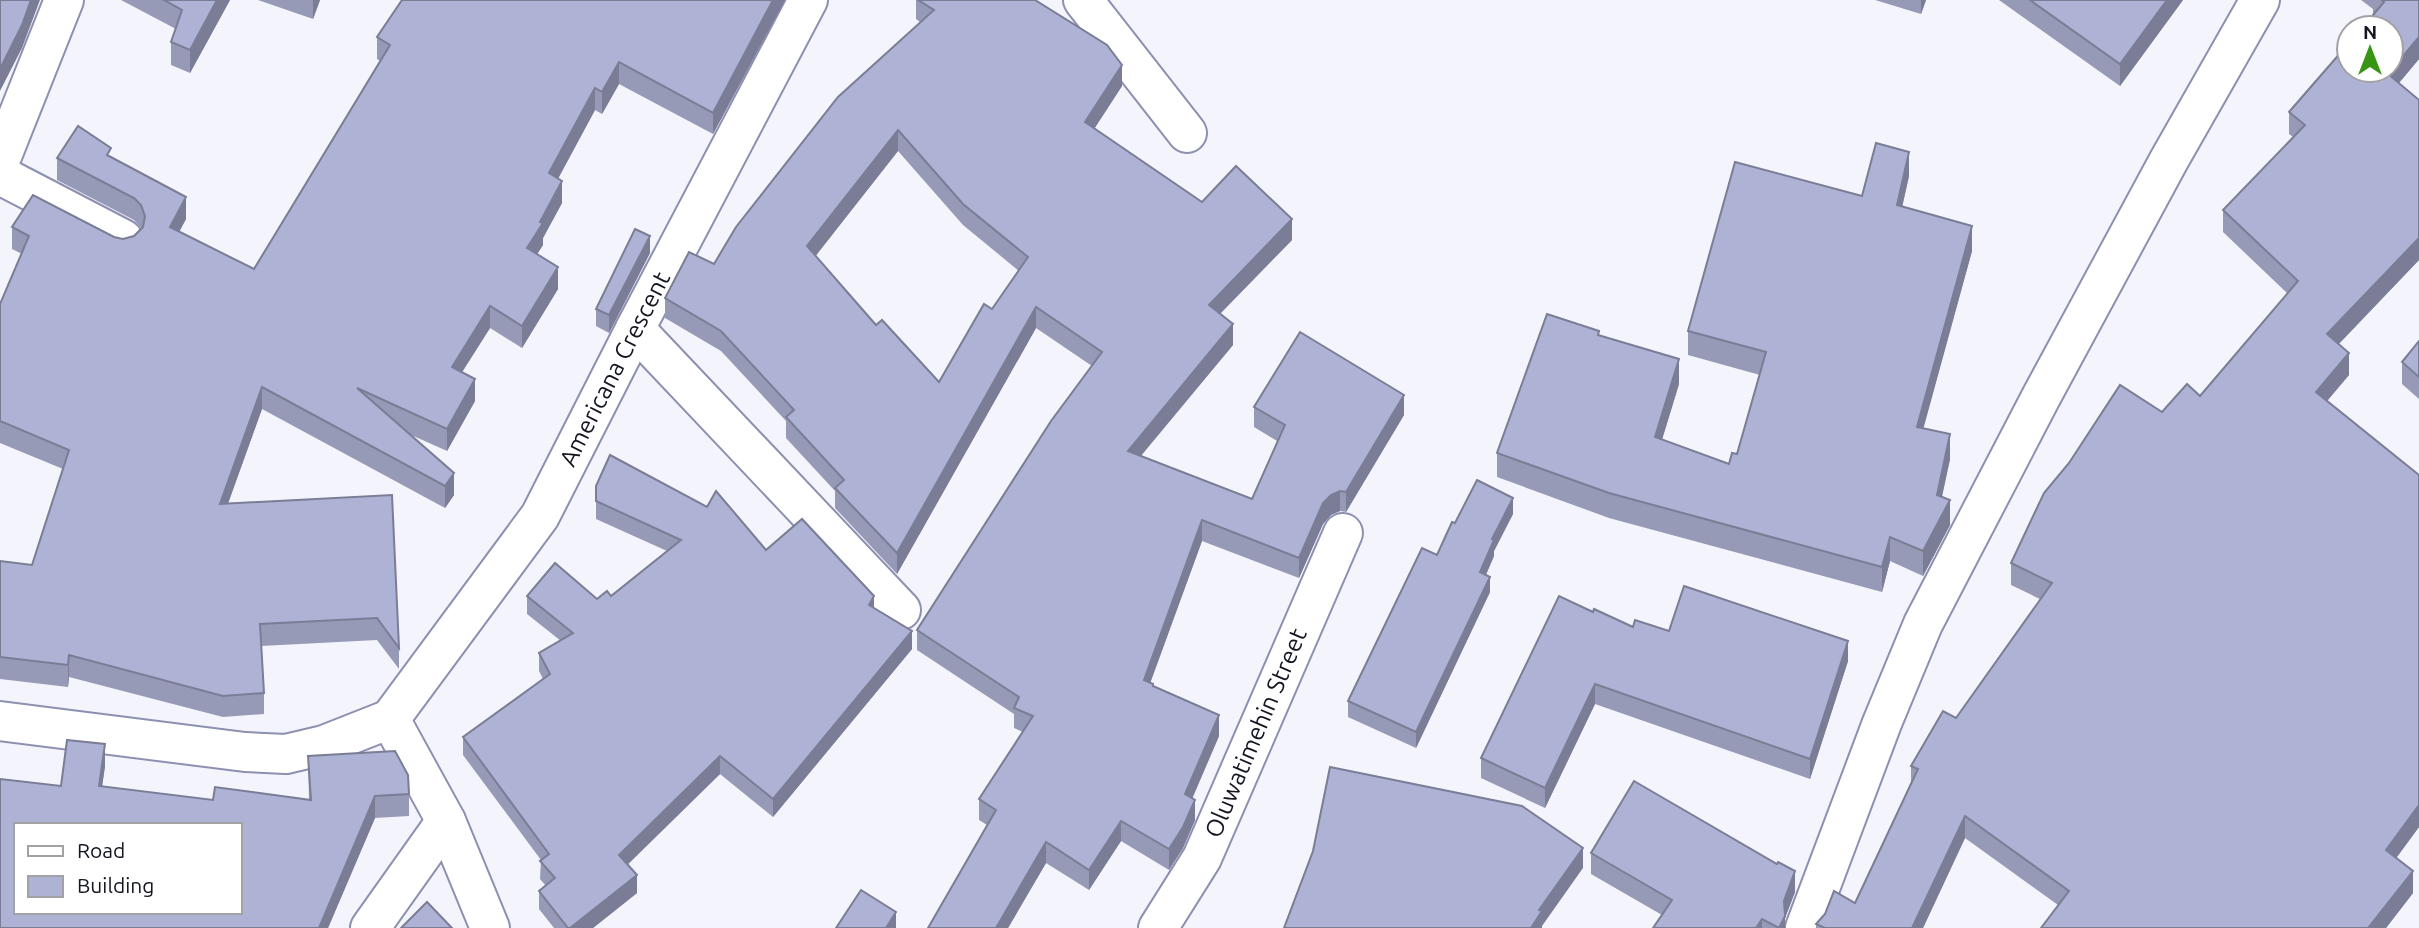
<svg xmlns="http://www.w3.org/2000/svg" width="2419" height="928" font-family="Ubuntu,sans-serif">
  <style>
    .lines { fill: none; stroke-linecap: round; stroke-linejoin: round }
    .minor-casing { stroke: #8c90b1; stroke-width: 42 }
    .minor { stroke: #fff; stroke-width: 38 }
    .wall { fill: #969ab7; fill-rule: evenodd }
    .shaded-wall { fill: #7a7d95 }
    .building { fill: #aeb3d5; stroke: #7a7d95; stroke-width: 2; fill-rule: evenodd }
    .labels { text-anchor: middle; stroke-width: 5; stroke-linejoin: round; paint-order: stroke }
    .street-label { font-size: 24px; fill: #131521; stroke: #fff }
  </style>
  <rect width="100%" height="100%" fill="#f4f5fc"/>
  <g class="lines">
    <defs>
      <g id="minor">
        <polyline points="1083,0 1187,133"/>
        <polyline points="0,161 64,0"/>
        <polyline points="0,175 123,239"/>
        <polyline points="635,329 901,610"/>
        <polyline points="390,719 540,516 635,329 808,0"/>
        <polyline points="0,721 245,752 286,754 324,745 390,719 446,821 490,928"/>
        <polyline points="370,928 446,821"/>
        <polyline points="1158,928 1202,858 1343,533"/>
        <polyline points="1805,928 1882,723 1923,624 2041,397 2169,160 2260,0"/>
      </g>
    </defs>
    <use href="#minor" class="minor-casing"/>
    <use href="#minor" class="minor"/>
  </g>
  <g class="wall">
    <polygon points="121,0 230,0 190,73 171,65 171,42 176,29"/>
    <polygon points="258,0 320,0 313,19"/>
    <polygon points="785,0 713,134 619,84 602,114 595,110 558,179 562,203 543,238 543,245 537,254 558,289 522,348 490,328 462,372 475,401 447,451 409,434 454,495 445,508 262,409 228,503 392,495 399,648 399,669 377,640 261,646 264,693 264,714 223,717 69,677 68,687 0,679 0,561 32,565 63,469 0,443 0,304 22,254 12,249 12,227 114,237 123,239 134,236 141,228 134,220 57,180 57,158 111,157 186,219 179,232 254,269 380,61 377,59 377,37"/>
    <path d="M916 0H1035L1122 86 1094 129 1202 202 1292 240 1220 314 1233 345 1141 456 1252 499 1277 441 1254 427V407L1404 415 1346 512 1340 511 1331 515 1323 524 1299 578 1202 541 1150 683 1153 686 1219 736 1192 799 1195 820 1183 848 1169 870 1121 841 1089 890 1046 863 1008 928H928L987 825 979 820V799L1023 732 1014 728V714L917 650V630L1092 366 1036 328 897 574 835 508V491L786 438V421L721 351 665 318V298L714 264 920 22 916 19ZM898 151 963 225 1019 271 992 309 939 382 876 325 815 256Z"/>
    <polygon points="1875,0 1926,0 1921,14"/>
    <polygon points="1999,0 2183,0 2120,86"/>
    <polygon points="2361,0 2419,0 2419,59 2399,83 2419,100 2419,260 2339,344 2349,375 2327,401 2419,475 2419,827 2396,858 2413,893 2386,928 2041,928 2058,905 1965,838 1923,928 1816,928 1816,924 1855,903 1911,783 1911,766 1956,718 2040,599 2011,585 2011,563 2162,412 2200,396 2288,294 2223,232 2223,210 2293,137 2289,134 2289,112 2373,15 2373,9"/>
    <polygon points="1909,176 1902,207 1972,251 1923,428 1950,459 1942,497 1950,525 1923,576 1890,561 1882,592 1609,518 1497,477 1497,453 1599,335 1679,384 1662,440 1729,464 1737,454 1760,375 1688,355 1688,331 1862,196"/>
    <polygon points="650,253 609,333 596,326 596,309"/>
    <polygon points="2419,341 2419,399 2402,384 2402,362"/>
    <polygon points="596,486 766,550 874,608 912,649 773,817 720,774 628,864 637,893 593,928 554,928 539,909 539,891 546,886 540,879 541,860 463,755 463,737 543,679 539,671 539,653 561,641 527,614 527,596 597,599 611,596 667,551 596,519"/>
    <polygon points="1513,514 1494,551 1494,556 1486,575 1490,592 1416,748 1348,717 1348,701 1455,523"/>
    <polygon points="1593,612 1633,627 1669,631 1848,661 1810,779 1595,704 1545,808 1481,778 1481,758"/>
    <polygon points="308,756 409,794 409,816 375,818 328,928 0,928 61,786 105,766 102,787 213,800 309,800"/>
    <polygon points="1591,853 1795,892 1785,918 1785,928 1653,928 1662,915 1591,874"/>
  </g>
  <g class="shaded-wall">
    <polygon points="31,0 40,0 22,48 0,91 0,69"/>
    <polygon points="217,0 230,0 190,73 190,50"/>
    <polygon points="313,0 320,0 313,19"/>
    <polygon points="773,0 785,0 713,134 713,113"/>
    <polygon points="1921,0 1926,0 1921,14"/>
    <polygon points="2167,0 2183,0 2120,86 2120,64"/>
    <polygon points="2419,37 2419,59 2388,96 2388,74"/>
    <polygon points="619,62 619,84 602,114 602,92"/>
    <polygon points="1122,65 1122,86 1085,143 1085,122"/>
    <polygon points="595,88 595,110 549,195 549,173"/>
    <polygon points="898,130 898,151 807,267 807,246"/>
    <polygon points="1909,152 1909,176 1897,230 1897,205"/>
    <polygon points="562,181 562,203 543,238 543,245 527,270 527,248 540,222"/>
    <polygon points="186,197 186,219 170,249 170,227"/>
    <polygon points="1292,219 1292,240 1209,325 1209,305"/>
    <polygon points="1972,226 1972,251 1917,452 1917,427"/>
    <polygon points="650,236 650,253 609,333 609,315"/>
    <polygon points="2419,238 2419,260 2327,356 2327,334"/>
    <polygon points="558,267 558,289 522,348 522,326"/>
    <polygon points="490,306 490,328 452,388 452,367"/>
    <polygon points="1036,307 1036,328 897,574 897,553"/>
    <polygon points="1233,324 1233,345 1128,471 1128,451"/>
    <polygon points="2349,353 2349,375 2316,414 2316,392"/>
    <polygon points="1679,359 1679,384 1655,462 1655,437"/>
    <polygon points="475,379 475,401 447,451 447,429"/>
    <polygon points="262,387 262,409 220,526 220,504"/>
    <polygon points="1404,395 1404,415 1346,512 1346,492"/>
    <polygon points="1950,434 1950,459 1937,519 1937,495"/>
    <polygon points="454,473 454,495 445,508 445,486"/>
    <polygon points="1340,491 1340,511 1331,515 1323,524 1299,578 1299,558 1323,503 1331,495"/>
    <polygon points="1513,498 1513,514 1494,551 1494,556 1480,588 1480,572 1492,539"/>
    <polygon points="1950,500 1950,525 1923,576 1923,551"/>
    <polygon points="1202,520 1202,541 1144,700 1144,680"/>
    <polygon points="1890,537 1890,561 1882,592 1882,567"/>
    <polygon points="1490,577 1490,592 1416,748 1416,732"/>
    <polygon points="874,596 874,614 869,605"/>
    <polygon points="912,631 912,649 773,817 773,799"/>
    <polygon points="1848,641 1848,661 1810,779 1810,759"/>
    <polygon points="69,655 69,677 68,687 68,665"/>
    <polygon points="1595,684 1595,704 1545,808 1545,788"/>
    <polygon points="1219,715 1219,736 1185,815 1185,794"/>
    <polygon points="105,744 105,766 99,808 99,786"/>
    <polygon points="720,756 720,774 619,873 619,855"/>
    <polygon points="375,796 375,818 328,928 319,928"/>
    <polygon points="1195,800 1195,820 1183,848 1169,870 1169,849"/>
    <polygon points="2419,805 2419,827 2386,872 2386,850"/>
    <polygon points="1965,816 1965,838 1923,928 1912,928"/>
    <polygon points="1121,821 1121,841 1089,890 1089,870"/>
    <polygon points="1046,842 1046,863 1008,928 996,928"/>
    <polygon points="1583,848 1583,868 1542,926 1542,928 1531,928 1539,910"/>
    <polygon points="1795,871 1795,892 1785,918 1785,928 1779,928 1784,901"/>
    <polygon points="2413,871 2413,893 2386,928 2368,928"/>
    <polygon points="637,875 637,893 593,928 570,928"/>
    <polygon points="896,912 896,928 886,928"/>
    <polygon points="1762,919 1762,928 1756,928"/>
  </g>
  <g class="building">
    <polygon points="0,0 31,0 22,25 0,69"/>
    <polygon points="164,0 217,0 190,50 171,42 182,10"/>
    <polygon points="402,0 773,0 713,113 619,62 602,92 595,88 549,173 562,181 540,222 543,223 527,248 558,267 522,326 490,306 452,367 475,379 447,429 357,388 454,473 445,486 262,387 220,504 392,495 399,648 377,618 260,624 264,693 223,696 69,655 68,665 0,657 0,561 32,565 69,450 0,421 0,304 29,236 12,227 33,195 114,237 123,239 134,236 143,227 145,216 141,205 134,198 57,158 78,126 111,148 107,155 186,197 170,227 254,269 390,45 377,37"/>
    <path d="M918 0H1035L1107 45 1122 65 1085 122 1202 202 1236 166 1292 219 1209 305 1233 324 1128 451 1252 499 1285 425 1254 407 1300 332 1404 395 1346 492 1340 491 1331 495 1323 503 1299 558 1202 520 1144 680 1153 684V686L1219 715 1185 794 1195 800 1183 827 1169 849 1121 821 1089 870 1046 842 996 928H928L996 810 979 799 1033 716 1014 708 1019 697 917 630 1051 421 1102 352 1036 307 897 553 835 488 844 480 786 417 794 410 721 331 665 298 689 252 714 264 736 227 838 97 934 10ZM898 130 963 204 1028 257 992 309 984 304 939 382 882 320 876 325 807 246Z"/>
    <polygon points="2030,0 2167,0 2120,64"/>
    <polygon points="2382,0 2419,0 2419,37 2388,74 2419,100 2419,238 2327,334 2349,353 2316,392 2419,475 2419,805 2386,850 2413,871 2368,928 2041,928 2069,891 1965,816 1912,928 1825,928 1816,924 1825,914 1834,891 1855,903 1918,769 1911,766 1943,711 1956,718 2052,583 2011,563 2044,493 2069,463 2120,385 2162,412 2187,384 2200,396 2298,281 2223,210 2305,125 2289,112 2349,43 2349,70 2391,70 2391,28 2362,28 2384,2"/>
    <polygon points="1876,143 1909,152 1897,205 1972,226 1917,427 1950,434 1937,495 1950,500 1923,551 1890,537 1882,567 1609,493 1497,453 1547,314 1599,331 1598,335 1679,359 1655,437 1729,464 1732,453 1737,454 1766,352 1688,331 1735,162 1862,196"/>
    <polygon points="635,229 650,236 609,315 596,309"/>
    <polygon points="2419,341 2419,377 2402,362"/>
    <polygon points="610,455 707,507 716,491 766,550 802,519 874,596 869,605 912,631 773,799 720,756 619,855 637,875 570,928 568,928 539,891 555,878 540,861 549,854 463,737 550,674 539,653 573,633 527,596 555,563 597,599 607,591 611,596 681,540 596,501 596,486"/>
    <polygon points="1477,480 1513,498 1492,539 1494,540 1480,572 1490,577 1416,732 1348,701 1422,548 1437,555 1452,522 1455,523"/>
    <polygon points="1684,586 1848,641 1810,759 1595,684 1545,788 1481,758 1559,596 1593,612 1594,609 1633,627 1635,620 1669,631"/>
    <path d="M67 740 105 744 99 786 213 800 215 787 311 800 308 756 395 751 408 775 409 794 375 796 319 928H0V779L61 786ZM16 825H240V912H16Z"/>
    <polygon points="1330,767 1522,806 1583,848 1539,910 1542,911 1531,928 1284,928 1313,851"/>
    <polygon points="1634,781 1777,864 1778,862 1795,871 1784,901 1785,916 1779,928 1762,919 1756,928 1653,928 1672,900 1591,853"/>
    <polygon points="861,890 896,912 886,928 836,928"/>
    <polygon points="427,902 452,928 401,928"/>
  </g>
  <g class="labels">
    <g class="street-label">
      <text transform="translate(615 369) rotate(-63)" y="8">Americana Crescent</text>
      <text transform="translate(1256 733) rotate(-67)" y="8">Oluwatimehin Street</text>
    </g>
  </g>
  <rect x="14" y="823" width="228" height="91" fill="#ffffff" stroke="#a1a1a6" stroke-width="2"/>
  <rect x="28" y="846" width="35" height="10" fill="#ffffff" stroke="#a1a1a6" stroke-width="2"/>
  <text x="77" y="858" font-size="21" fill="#131521">Road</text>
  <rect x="28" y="876" width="35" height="21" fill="#aeb3d5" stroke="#a1a1a6" stroke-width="2"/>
  <text x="77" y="893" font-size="21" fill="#131521">Building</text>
  <g transform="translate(2370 49)"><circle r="33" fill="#ffffff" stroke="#a1a1a6" stroke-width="2"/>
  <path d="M0-5L12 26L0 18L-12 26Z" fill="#379514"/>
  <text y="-10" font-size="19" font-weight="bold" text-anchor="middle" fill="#131521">N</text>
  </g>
</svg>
